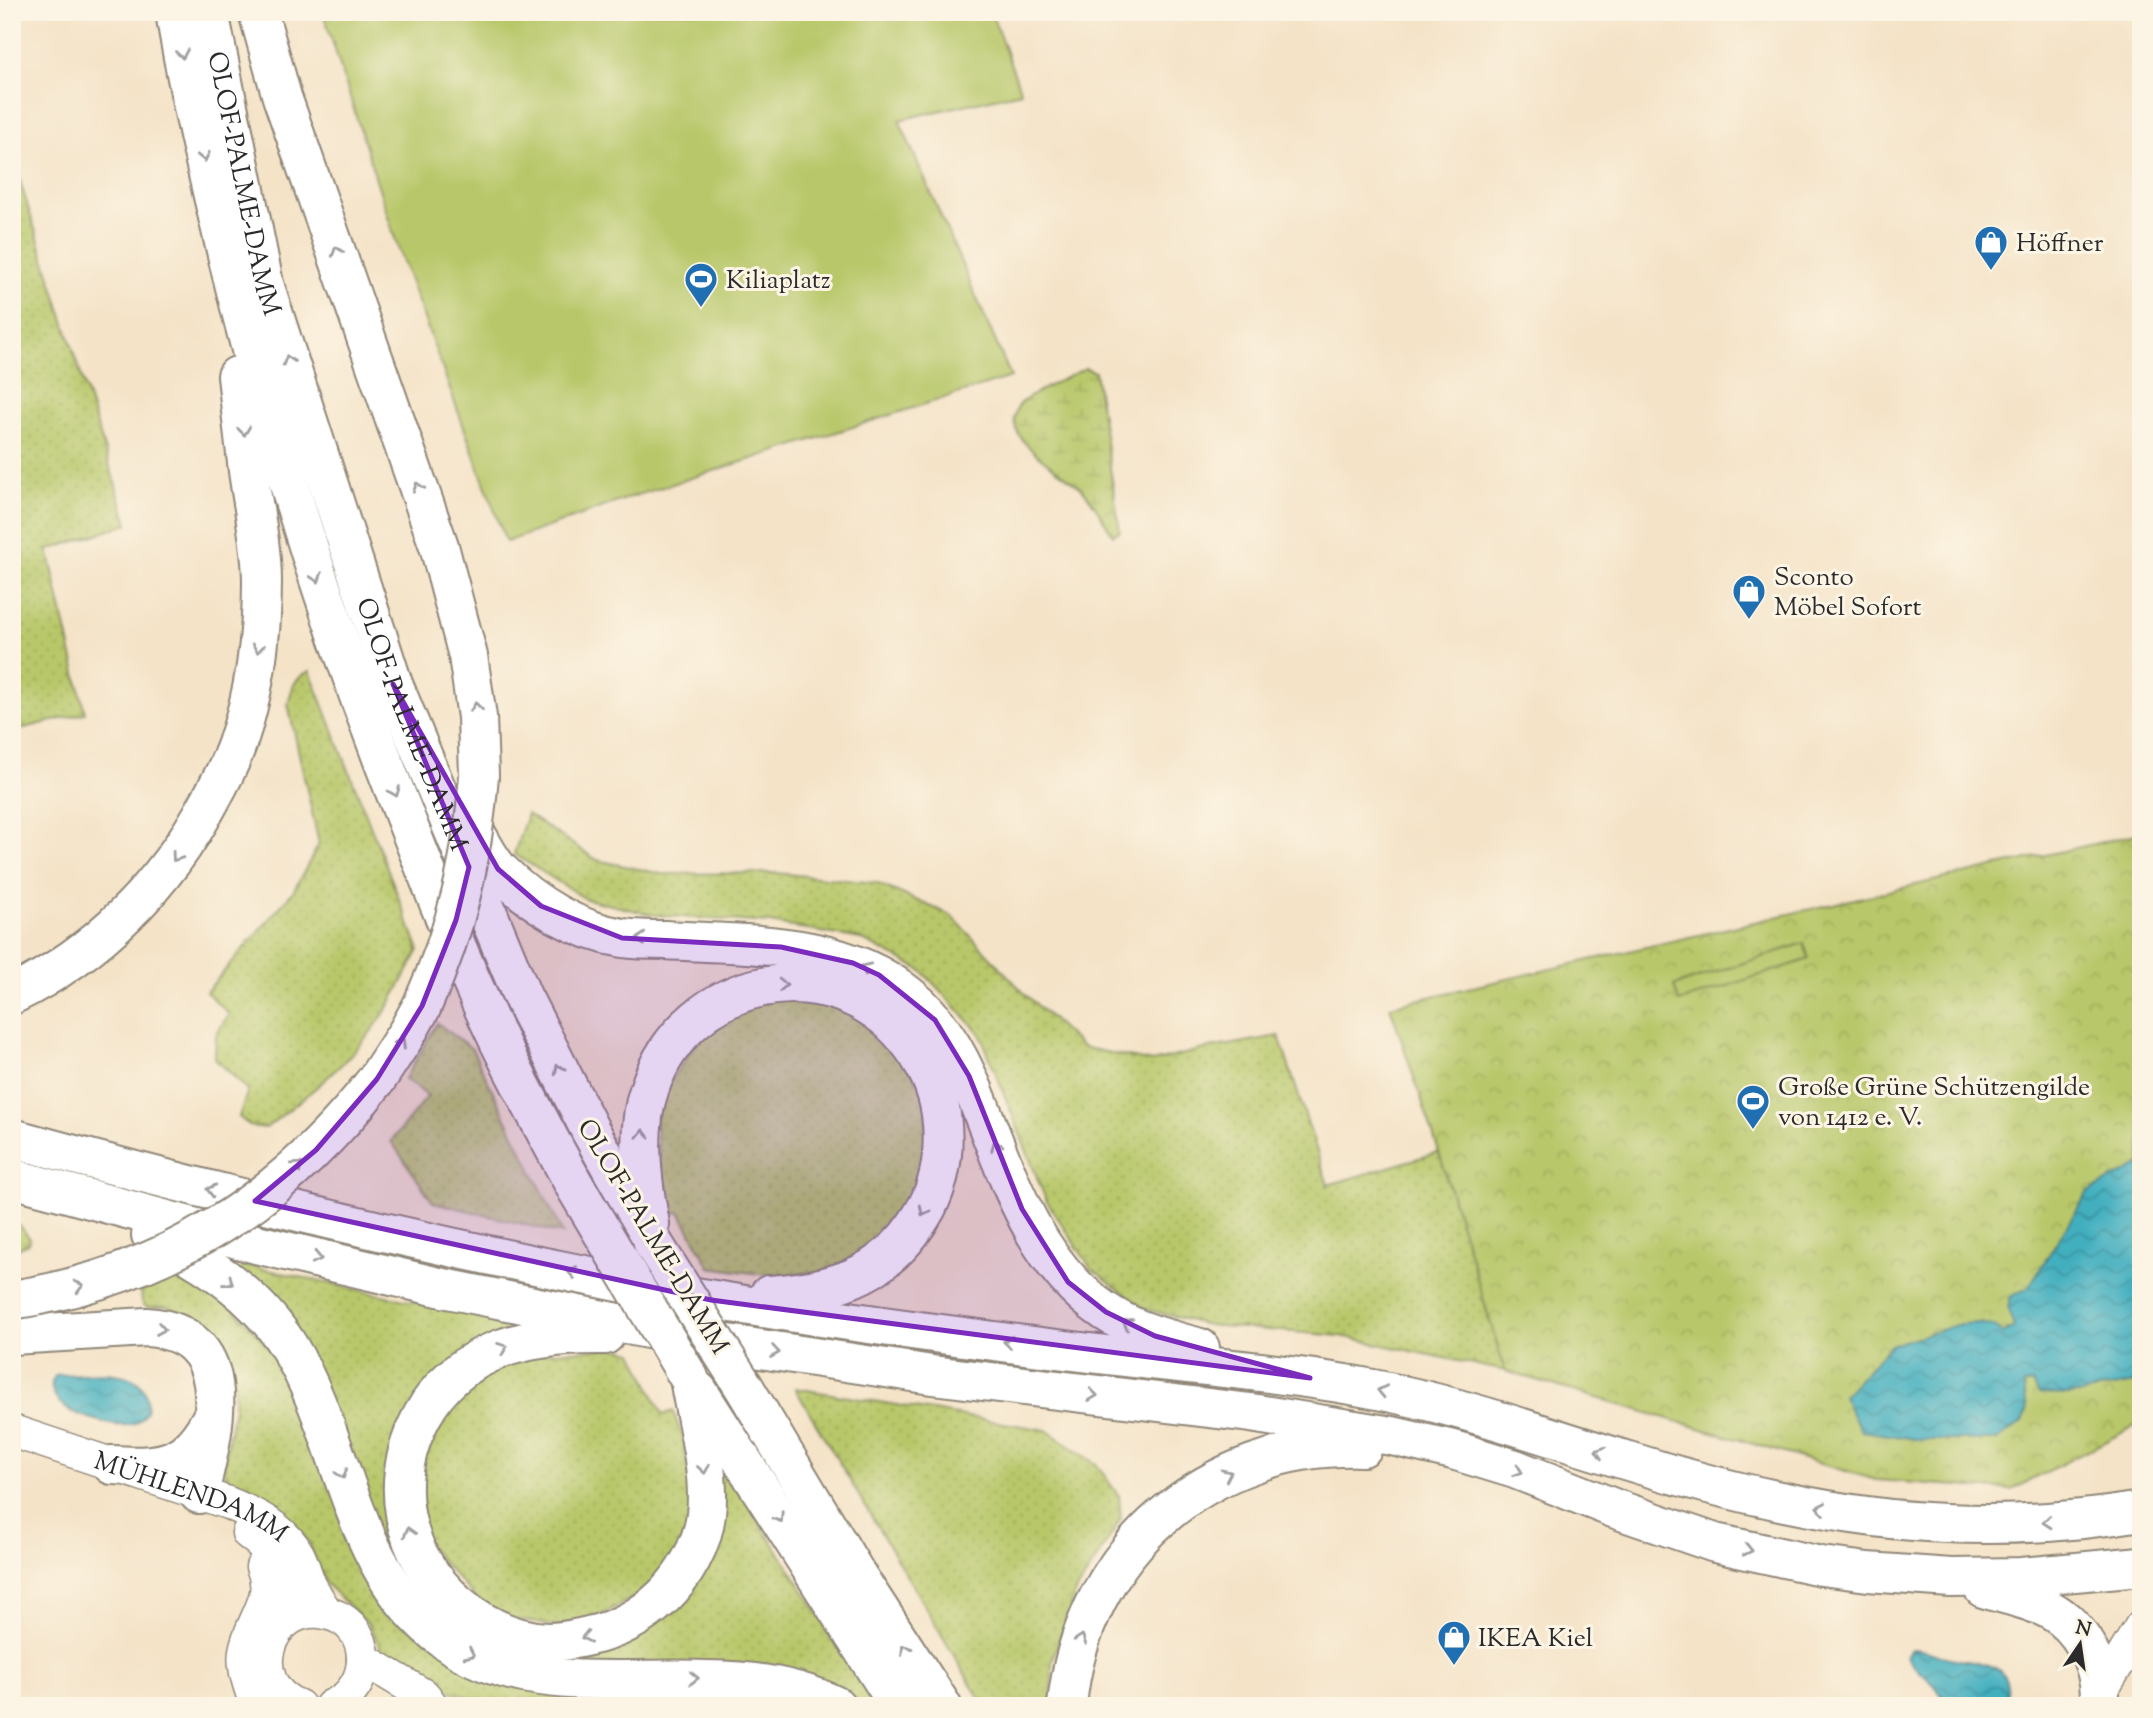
<svg xmlns="http://www.w3.org/2000/svg" width="2153" height="1718" font-family="'Sorts Mill Goudy',serif">
  <style>
    .grass { fill: url(#grass-dots); stroke: #72794a; stroke-width: 2 }
    .wetland { fill: url(#wetland-marsh); stroke: #72794a; stroke-width: 2 }
    .park { fill: url(#park-crowns); stroke: #72794a; stroke-width: 2 }
    .pitch { fill: #b8c769; stroke: #72794a; stroke-width: 2 }
    .water { fill: url(#water-waves); stroke: #366d75; stroke-width: 2 }
    .lines { fill: none; stroke-linecap: round; stroke-linejoin: round }
    .secondary-casing { stroke: #908779; stroke-width: 35 }
    .highway-casing { stroke: #908779; stroke-width: 42 }
    .secondary { stroke: #fff; stroke-width: 32 }
    .highway { stroke: #fff; stroke-width: 38 }
    .highway-bridge-casing { stroke: #908779; stroke-width: 42; stroke-linecap: butt }
    .highway-bridge { stroke: #fff; stroke-width: 38 }
    .oneway { stroke: #a0a0a0 }
    .marked { fill: #7b2cbf; fill-opacity: 0.2; stroke: #7b2cbf; stroke-width: 5; stroke-linejoin: round }
    .labels { text-anchor: middle; stroke-width: 6; stroke-linejoin: round; paint-order: stroke }
    .street-label { font-size: 26px; fill: #2b2b2b; stroke: #fcf5e5 }
    .poi-label { font-size: 26px; fill: #2b2b2b; stroke: #fcf5e5; text-anchor: start }
  </style>
  <defs>
    <pattern id="grass-dots" width="8" height="8" patternUnits="userSpaceOnUse" patternTransform="scale(1.75)"><rect width="8" height="8" fill="#b8c769"/><path d="M2 2h.1M6 6h.1" fill="none" stroke="#9eab5b" stroke-width="1.8" stroke-linecap="round"/></pattern>
    <pattern id="wetland-marsh" width="20" height="14" patternUnits="userSpaceOnUse" patternTransform="scale(1.75)"><rect width="20" height="14" fill="#b8c769"/><path d="M1 5h8M5 5V1M11 12h8M15 12V8" fill="none" stroke="#9eab5b"/></pattern>
    <pattern id="park-crowns" width="20" height="18" patternUnits="userSpaceOnUse" patternTransform="scale(1.75)"><rect width="20" height="18" fill="#b8c769"/><path d="M2 6a3 3 0 1 1 6 0M12 15a3 3 0 1 1 6 0" fill="none" stroke="#9eab5b"/></pattern>
    <pattern id="water-waves" width="16" height="10" patternUnits="userSpaceOnUse" patternTransform="scale(1.75)"><rect width="16" height="10" fill="#42afbf"/><path d="M0 5q4-4 8 0t8 0" fill="none" stroke="#378f9b"/></pattern>
  </defs>
  <rect width="100%" height="100%" fill="#fcf5e5"/>
  <filter id="ink" filterUnits="userSpaceOnUse"><feTurbulence type="fractalNoise" baseFrequency=".0143" numOctaves="2"/><feDisplacementMap in="SourceGraphic" scale="14" xChannelSelector="R" yChannelSelector="G"/><feConvolveMatrix kernelMatrix="1 2 1 2 8 2 1 2 1" color-interpolation-filters="sRGB"/></filter>
  <filter id="wash" filterUnits="userSpaceOnUse"><feTurbulence type="fractalNoise" baseFrequency=".00686" numOctaves="4" result="noise"/><feDisplacementMap in="SourceGraphic" scale="28" xChannelSelector="R" yChannelSelector="G"/><feGaussianBlur stdDeviation="1.57" result="paint"/><feColorMatrix in="noise" values="0 0 0 0 0 0 0 0 0 0 0 0 0 0 0 0 0 1.4 0 .05"/><feComposite in="paint" operator="in"/></filter>
  <g filter="url(#wash)">
    <rect width="100%" height="100%" fill="#f4e3c7"/>
    <g class="grass">
      <polygon points="12,156 128,524 48,550 85,713 12,731"/>
      <path d="M310 671 419 950C405 975 393 1003 376 1025 346 1066 305 1097 266 1128L250 1126 239 1117 248 1090 215 1059 216 1034 229 1014 206 992 293 892 319 844 288 704C293 686 293 679 310 671Z"/>
      <polygon points="527,814 597,860 662,874 776,873 876,883 951,915 1025,994 1082,1047 1152,1062 1205,1049 1279,1036 1328,1185 1439,1152 1505,1371 1341,1336 1207,1325 1145,1309 1091,1268 1046,1200 980,1033 921,970 861,939 770,923 654,915 586,899 514,854"/>
      <polygon points="795,993 877,1023 927,1093 926,1180 875,1249 822,1272 774,1276 710,1267 680,1212 673,1213 662,1188 654,1106 711,1020"/>
      <polygon points="437,1023 472,1049 563,1234 433,1202 391,1141 428,1096 405,1079"/>
      <polygon points="12,1220 15,1221 30,1238 28,1244 12,1251"/>
      <path d="M246 1265 509 1323 507 1335C452 1357 407 1400 397 1460 380 1569 456 1652 565 1649 591 1648 629 1636 650 1620 656 1615 662 1607 668 1601 694 1576 709 1543 714 1507 715 1491 714 1476 713 1460L717 1457 879 1706C872 1706 863 1707 857 1706 847 1703 831 1692 819 1687 795 1679 767 1672 742 1670 687 1664 632 1673 577 1670 458 1663 401 1606 361 1498 330 1414 312 1332 238 1274L242 1266Z"/>
      <polygon points="196,1276 226,1299 267,1345 290,1376 406,1626 689,1691 800,1706 508,1706 473,1699 456,1693 415,1675 386,1658 369,1625 326,1584 309,1543 294,1523 274,1503 258,1492 231,1482 225,1475 224,1464 234,1409 235,1383 232,1369 218,1341 197,1319 182,1312 166,1307 146,1307 142,1302 141,1290 173,1277"/>
      <polygon points="616,1348 633,1352 663,1415 673,1411 683,1438 695,1513 663,1581 576,1629 491,1616 422,1539 421,1440 480,1368 508,1355"/>
      <polygon points="795,1388 1046,1430 1096,1464 1119,1496 1121,1519 1076,1592 1052,1661 1052,1706 984,1706"/>
    </g>
    <path class="wetland" d="M1085 368 1095 372 1120 531 1113 535C1103 520 1095 503 1083 490 1065 471 994 439 1020 404 1028 394 1071 376 1085 368Z"/>
    <polygon class="park" points="2141,833 2141,1423 2012,1490 1876,1480 1505,1371 1439,1152 1390,1006"/>
    <g class="pitch">
      <polygon points="323,12 991,12 1021,92 899,120 1011,377 631,497 506,542 396,242"/>
      <polygon points="1804,943 1809,959 1679,1002 1674,986"/>
    </g>
    <g class="water">
      <polygon points="2141,1164 2141,1311 2133,1331 2138,1338 2141,1337 2141,1382 2071,1395 2039,1394 2033,1383 2024,1385 2027,1411 2022,1422 1997,1440 1922,1440 1861,1431 1843,1396 1891,1345 1960,1324 1980,1323 1995,1327 2002,1334 2014,1327 2008,1310 2010,1297 2028,1288 2088,1192"/>
      <path d="M105 1373C116 1374 127 1375 136 1381 151 1392 152 1419 132 1424 118 1428 102 1422 89 1418 76 1414 65 1411 57 1399 51 1391 49 1384 56 1375Z"/>
      <path d="M1911 1649C1924 1649 1937 1655 1950 1658 1982 1666 2016 1658 2005 1706H1949C1944 1699 1940 1692 1935 1686 1927 1677 1909 1664 1906 1656Z"/>
    </g>
  </g>
  <g filter="url(#ink)">
    <g class="lines">
      <defs>
        <g id="secondary">
          <path id="s1" d="M12 1431 228 1503C255 1514 284 1528 298 1554 303 1564 306 1575 310 1585 315 1595 321 1604 327 1613"/>
          <path d="M248 1533C285 1560 287 1579 284 1623"/>
          <polyline points="363,1659 425,1696 432,1706"/>
          <polyline points="2093,1705 2141,1626"/>
          <path d="M256 1706C251 1688 242 1670 245 1651 250 1621 277 1598 262 1567"/>
          <path d="M299 1706C242 1685 267 1601 326 1613 374 1623 375 1688 331 1706"/>
        </g>
        <g id="highway">
          <path d="M175 12C189 97 209 180 229 263 273 444 326 616 394 789 420 855 445 922 474 987 504 1056 540 1122 576 1188"/>
          <path id="s2" d="M209 12 264 284 393 684 522 996 590 1130 653 1243"/>
          <polyline points="258,12 282,97 439,546 468,656 477,717 479,775"/>
          <path d="M472 826C480 840 489 859 500 871 533 904 577 931 623 938 637 940 651 940 665 940 748 945 840 940 908 995 944 1023 965 1067 981 1109 1014 1192 1043 1284 1129 1325 1152 1336 1176 1341 1200 1348"/>
          <path d="M12 995C98 953 165 885 210 801 220 783 230 764 237 744 255 692 262 637 262 582 262 545 253 507 248 471 244 439 241 408 237 376"/>
          <polyline points="377,1079 407,1033 422,1006"/>
          <path d="M12 1138C198 1189 385 1235 574 1273 621 1282 667 1292 714 1300 850 1323 987 1341 1124 1357 1207 1367 1291 1373 1373 1389 1459 1405 1542 1435 1625 1460 1723 1491 1842 1519 1945 1523 2010 1526 2076 1522 2141 1511"/>
          <polyline points="12,1178 256,1244 443,1288 708,1341 932,1375 1251,1413 1392,1436 1453,1450 1515,1469 1616,1509 1715,1543 1821,1566 1868,1572 1951,1578 2021,1577 2141,1566"/>
          <path d="M650 1224C642 1181 635 1129 650 1087 688 976 830 947 906 1038 924 1060 937 1085 941 1114 945 1145 942 1178 927 1207 891 1273 841 1290 769 1295"/>
          <path d="M151 1235C205 1260 257 1295 289 1347 347 1442 349 1572 446 1641 554 1718 714 1646 836 1706"/>
          <path d="M12 1335 147 1327C242 1334 213 1433 199 1494"/>
          <path d="M605 1335C532 1334 460 1346 422 1416 387 1482 401 1554 457 1603 482 1625 513 1640 547 1642 561 1642 576 1639 589 1636 617 1630 642 1617 663 1597 684 1577 703 1544 706 1514 711 1473 696 1420 689 1378"/>
          <polyline points="744,1387 856,1574 942,1706"/>
          <polyline points="698,1391 899,1706"/>
          <path d="M112 1465C164 1468 188 1465 213 1415"/>
          <path d="M1983 1588C2005 1595 2031 1599 2052 1611 2080 1627 2099 1662 2100 1694"/>
          <path d="M1067 1706C1081 1551 1209 1442 1363 1447"/>
        </g>
      </defs>
      <use href="#secondary" class="secondary-casing"/>
      <use href="#highway" class="highway-casing"/>
      <use href="#secondary" class="secondary"/>
      <use href="#highway" class="highway"/>
      <defs>
        <g id="highway-bridge">
          <path d="M422 1006C458 926 472 862 479 775"/>
          <polyline points="576,1188 689,1378"/>
          <polyline points="653,1243 744,1387"/>
          <path d="M12 1300C166 1276 283 1201 377 1079"/>
        </g>
      </defs>
      <use href="#highway-bridge" class="highway-bridge-casing"/>
      <use href="#highway-bridge" class="highway-bridge"/>
    </g>
    <defs><path id="oneway-chevron" d="M-2-3.5L2.5 0L-2 3.5" fill="none" stroke-width="1.6" stroke-linecap="round" stroke-linejoin="round" transform="scale(1.75)"/></defs>
    <g class="oneway">
      <use href="#oneway-chevron" transform="translate(182 54) rotate(81)"/>
      <use href="#oneway-chevron" transform="translate(204 157) rotate(78)"/>
      <use href="#oneway-chevron" transform="translate(337 251) rotate(-109)"/>
      <use href="#oneway-chevron" transform="translate(288 360) rotate(-107)"/>
      <use href="#oneway-chevron" transform="translate(244 431) rotate(83)"/>
      <use href="#oneway-chevron" transform="translate(418 487) rotate(-109)"/>
      <use href="#oneway-chevron" transform="translate(317 578) rotate(72)"/>
      <use href="#oneway-chevron" transform="translate(258 648) rotate(96)"/>
      <use href="#oneway-chevron" transform="translate(476 707) rotate(-97)"/>
      <use href="#oneway-chevron" transform="translate(395 792) rotate(69)"/>
      <use href="#oneway-chevron" transform="translate(176 857) rotate(125)"/>
      <use href="#oneway-chevron" transform="translate(641 939) rotate(-177)"/>
      <use href="#oneway-chevron" transform="translate(865 968) rotate(-155)"/>
      <use href="#oneway-chevron" transform="translate(783 985) rotate(-3)"/>
      <use href="#oneway-chevron" transform="translate(401 1043) rotate(-58)"/>
      <use href="#oneway-chevron" transform="translate(559 1069) rotate(-117)"/>
      <use href="#oneway-chevron" transform="translate(643 1134) rotate(-89)"/>
      <use href="#oneway-chevron" transform="translate(996 1145) rotate(-112)"/>
      <use href="#oneway-chevron" transform="translate(298 1166) rotate(-42)"/>
      <use href="#oneway-chevron" transform="translate(211 1190) rotate(-166)"/>
      <use href="#oneway-chevron" transform="translate(924 1211) rotate(118)"/>
      <use href="#oneway-chevron" transform="translate(317 1258) rotate(13)"/>
      <use href="#oneway-chevron" transform="translate(572 1272) rotate(-169)"/>
      <use href="#oneway-chevron" transform="translate(229 1282) rotate(38)"/>
      <use href="#oneway-chevron" transform="translate(79 1286) rotate(-15)"/>
      <use href="#oneway-chevron" transform="translate(1127 1323) rotate(-153)"/>
      <use href="#oneway-chevron" transform="translate(161 1329) rotate(10)"/>
      <use href="#oneway-chevron" transform="translate(1008 1342) rotate(-173)"/>
      <use href="#oneway-chevron" transform="translate(503 1348) rotate(-20)"/>
      <use href="#oneway-chevron" transform="translate(775 1352) rotate(9)"/>
      <use href="#oneway-chevron" transform="translate(1382 1391) rotate(-167)"/>
      <use href="#oneway-chevron" transform="translate(1093 1395) rotate(7)"/>
      <use href="#oneway-chevron" transform="translate(1600 1452) rotate(-162)"/>
      <use href="#oneway-chevron" transform="translate(704 1469) rotate(81)"/>
      <use href="#oneway-chevron" transform="translate(1518 1471) rotate(20)"/>
      <use href="#oneway-chevron" transform="translate(342 1474) rotate(71)"/>
      <use href="#oneway-chevron" transform="translate(1227 1474) rotate(-25)"/>
      <use href="#oneway-chevron" transform="translate(1821 1508) rotate(-169)"/>
      <use href="#oneway-chevron" transform="translate(779 1518) rotate(57)"/>
      <use href="#oneway-chevron" transform="translate(2047 1522) rotate(175)"/>
      <use href="#oneway-chevron" transform="translate(409 1532) rotate(-106)"/>
      <use href="#oneway-chevron" transform="translate(1748 1550) rotate(13)"/>
      <use href="#oneway-chevron" transform="translate(586 1637) rotate(167)"/>
      <use href="#oneway-chevron" transform="translate(1081 1639) rotate(-71)"/>
      <use href="#oneway-chevron" transform="translate(905 1649) rotate(-123)"/>
      <use href="#oneway-chevron" transform="translate(470 1654) rotate(26)"/>
      <use href="#oneway-chevron" transform="translate(694 1678) rotate(1)"/>
    </g>
  </g>
  <path class="marked" d="M393 684 498 869 541 906 622 938 781 947 853 963 879 975 935 1020 969 1076 1022 1209 1068 1282 1106 1312 1155 1336 1310 1378 711 1300 255 1201 316 1150 377 1079 422 1006 456 920 469 867Z"/>
  <defs>
    <symbol id="shop-pin" viewBox="-11 -11 22 30"><path d="M0 17L-7.5 6A9.5 9.5 0 1 1 7.5 6Z" fill="#1f6fb2" stroke="#fcf5e5"/><path d="M-5-2.5h2.3a2.7 3.5 0 0 1 5.4 0H5L5.5 6h-11ZM-1.5-2.5h3a1.5 2.3 0 0 0-3 0Z" fill="#fff"/></symbol>
    <symbol id="stadium-pin" viewBox="-11 -11 22 30"><path d="M0 17L-7.5 6A9.5 9.5 0 1 1 7.5 6Z" fill="#1f6fb2" stroke="#fcf5e5"/><path d="M0-5a6.5 5 0 1 0 0 10a6.5 5 0 1 0 0-10ZM-3.5-1.8h7v3.6h-7Z" fill="#fff"/></symbol>
  </defs>
  <g fill-rule="evenodd">
    <use href="#shop-pin" x="1972" y="223" width="38" height="52"/>
    <use href="#stadium-pin" x="682" y="260" width="38" height="52"/>
    <use href="#shop-pin" x="1730" y="572" width="38" height="52"/>
    <use href="#stadium-pin" x="1734" y="1082" width="38" height="52"/>
    <use href="#shop-pin" x="1435" y="1618" width="38" height="52"/>
  </g>
  <g class="labels">
    <g class="street-label">
      <text dy="9" stroke="none"><textPath href="#s2" startOffset="175">OLOF-PALME-DAMM</textPath></text>
      <text dy="9" stroke="none"><textPath href="#s2" startOffset="742">OLOF-PALME-DAMM</textPath></text>
      <text transform="translate(654 1236) rotate(59)" y="9">OLOF-PALME-DAMM</text>
      <text dy="9" stroke="none"><textPath href="#s1" startOffset="191">MÜHLENDAMM</textPath></text>
    </g>
    <g class="poi-label">
      <text x="2016" y="251">Höffner</text>
      <text x="726" y="288">Kiliaplatz</text>
      <text x="1774" y="585">Sconto<tspan x="1774" dy="30">Möbel Sofort</tspan></text>
      <text x="1778" y="1095">Große Grüne Schützengilde<tspan x="1778" dy="30">von 1412 e. V.</tspan></text>
      <text x="1478" y="1646">IKEA Kiel</text>
    </g>
  </g>
  <rect width="2153" height="1718" fill="none" stroke="#fcf5e5" stroke-width="42"/>
  <g transform="translate(2080 1644) rotate(13)" stroke="#fcf5e5" stroke-width="5" paint-order="stroke">
  <path d="M0-5L12 26L0 18L-12 26Z" fill="#2b2b2b"/>
  <text y="-10" font-size="19" font-weight="bold" text-anchor="middle" fill="#2b2b2b">N</text>
  </g>
</svg>
